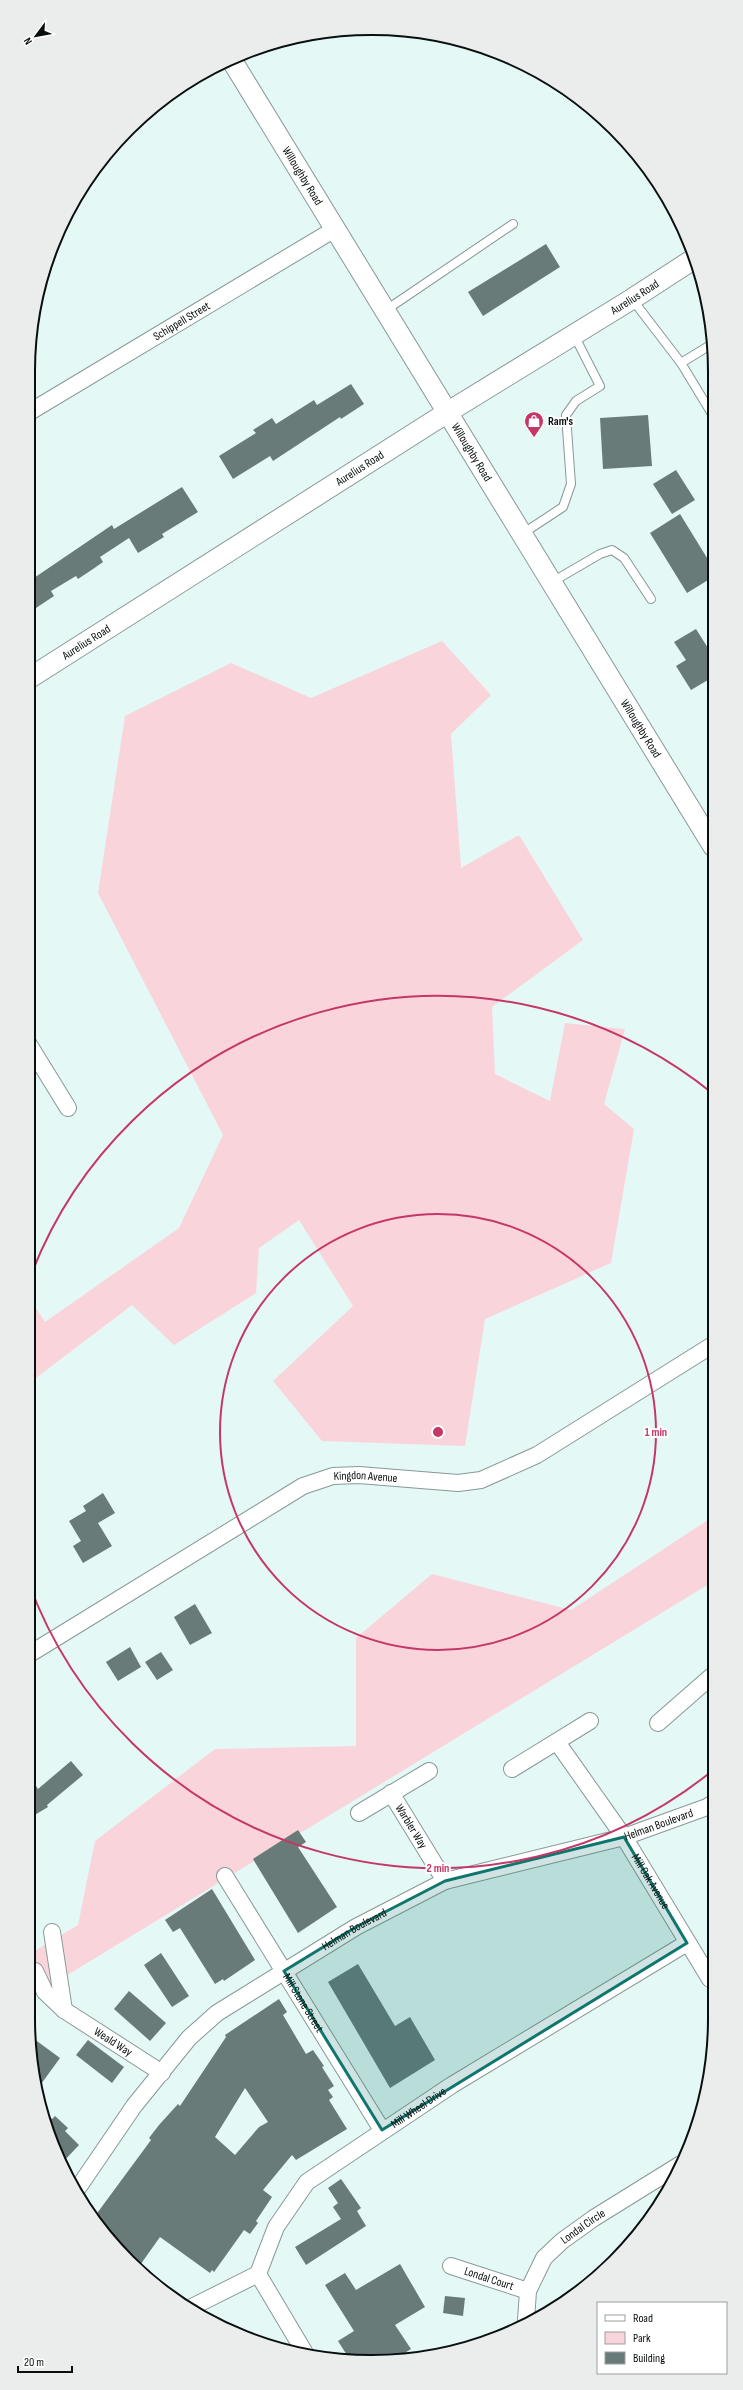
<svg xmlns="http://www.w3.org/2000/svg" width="743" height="2390" font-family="'Sofia Sans Condensed',sans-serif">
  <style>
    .green { fill: #fad4db }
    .building { fill: #697b79; fill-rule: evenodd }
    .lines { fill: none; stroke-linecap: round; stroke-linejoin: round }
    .service-casing { stroke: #879997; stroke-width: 10 }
    .minor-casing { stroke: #879997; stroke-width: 18 }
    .tertiary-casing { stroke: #879997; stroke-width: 22 }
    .service { stroke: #fff; stroke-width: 8 }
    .minor { stroke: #fff; stroke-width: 16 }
    .tertiary { stroke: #fff; stroke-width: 20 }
    .marked { fill: #0f766e; fill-opacity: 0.2; stroke: #0f766e; stroke-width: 3; stroke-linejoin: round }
    .ring { fill: none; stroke: #c43766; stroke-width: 2 }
    .labels { text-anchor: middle; stroke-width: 4; stroke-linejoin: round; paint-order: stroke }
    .street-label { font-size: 12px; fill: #080f0e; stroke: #fff }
    .poi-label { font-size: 12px; font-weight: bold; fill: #080f0e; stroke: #fff; text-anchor: start }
    .rim { fill: none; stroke: #080f0e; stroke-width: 2 }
    .centre { fill: #c43766; stroke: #fff; stroke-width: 2 }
    .ring-label { font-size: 12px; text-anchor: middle; font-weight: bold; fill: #c43766; stroke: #fff; stroke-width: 4; stroke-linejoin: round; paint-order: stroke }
  </style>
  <rect width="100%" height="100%" fill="#e4f8f6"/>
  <g class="green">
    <polygon points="442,641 491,695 451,734 461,868 519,835 583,940 492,1007 495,1074 550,1101 565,1023 625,1029 604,1104 634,1129 611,1263 485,1319 465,1446 322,1441 273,1381 353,1306 299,1220 259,1248 256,1293 174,1345 132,1305 28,1384 28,1296 45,1322 179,1228 223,1135 98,893 125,716 231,663 311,698"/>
    <polygon points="714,1516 714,1581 28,1999 28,1955 78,1925 95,1841 215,1749 356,1746 356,1638 432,1574 571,1610"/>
  </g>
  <g class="building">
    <polygon points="546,244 560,267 483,316 468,292"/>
    <polygon points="351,384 364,404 341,419 340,417 273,461 270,456 233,479 219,456 256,433 253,430 272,418 276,424 314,400 317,405"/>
    <polygon points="648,415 652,466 603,469 600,418"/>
    <polygon points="676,470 695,500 672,514 653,484"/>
    <polygon points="182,487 198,512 162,534 164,537 138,553 129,538 100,557 103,562 93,569 78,579 76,576 51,591 54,596 36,608 28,595 28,582 112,525 114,529"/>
    <polygon points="680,514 712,566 713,577 687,593 650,533"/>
    <polygon points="696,629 713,656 713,677 691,690 676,666 686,660 674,642"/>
    <polygon points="103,1493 115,1513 98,1523 112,1546 83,1563 73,1546 81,1541 69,1521 86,1511 83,1506"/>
    <polygon points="195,1604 212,1633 190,1645 174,1617"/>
    <polygon points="130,1647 141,1667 118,1681 106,1662"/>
    <polygon points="161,1652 173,1670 157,1680 145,1662"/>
    <polygon points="71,1761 83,1775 47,1805 48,1807 28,1819 28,1774 38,1789"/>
    <polygon points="298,1830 306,1842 298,1847 337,1907 298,1933 253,1859"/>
    <polygon points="212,1889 255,1960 224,1981 223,1979 215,1984 180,1928 173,1932 165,1920"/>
    <polygon points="161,1953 189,1996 172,2007 144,1965"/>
    <polygon points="358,1964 395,2026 410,2017 435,2060 390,2088 328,1982"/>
    <polygon points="129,1991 166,2023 150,2041 114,2009"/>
    <path d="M279 1999 287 2012 283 2015 306 2054 313 2050 324 2066 322 2067 334 2086 328 2090 333 2097 329 2100 347 2129 296 2160 292 2155 263 2190 272 2197 256 2221 258 2223 250 2234 244 2230 214 2272 212 2270 210 2273 160 2237 138 2268 113 2245 95 2216 151 2140 149 2138 159 2125 178 2104 180 2106 226 2037 225 2035ZM245 2088 268 2122 259 2127 235 2155 215 2137Z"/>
    <polygon points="30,2036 60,2058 36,2091 35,2085"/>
    <polygon points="88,2040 124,2067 112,2083 76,2055"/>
    <polygon points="42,2110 52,2119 55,2116 68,2128 65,2131 79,2145 62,2163 54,2150"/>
    <polygon points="341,2179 361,2208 357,2211 366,2226 306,2265 295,2247 341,2219 333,2207 338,2203 328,2188"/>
    <polygon points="400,2264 425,2307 395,2325 411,2349 392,2361 350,2360 338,2341 354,2331 325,2285 345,2273 356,2290"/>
    <polygon points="445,2296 465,2298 463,2316 443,2313"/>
  </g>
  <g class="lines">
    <defs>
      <g id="service">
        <polyline points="632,299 681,363 712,414"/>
        <polyline points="386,310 513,224"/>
        <polyline points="681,363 712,344"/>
        <polyline points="522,534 563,507 571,484 566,415 576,401 600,386 574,335"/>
        <polyline points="552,582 600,554 612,550 624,558 651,599"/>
      </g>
      <g id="minor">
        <path id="s1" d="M28 413 335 229"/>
        <polyline points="28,1043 68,1108"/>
        <path id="s2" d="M28 1655 303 1486 333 1476 359 1475 458 1483 481 1480 537 1455 714 1344"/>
        <polyline points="658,1723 714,1674"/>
        <path id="s3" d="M557 1742 624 1837 710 1979"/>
        <polyline points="512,1769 590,1721"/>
        <path id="s4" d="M391 1793 445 1881"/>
        <polyline points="359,1813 429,1771"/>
        <path id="s5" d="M225 1876 382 2130"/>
        <polyline points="52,1932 64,2010"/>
        <path id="s6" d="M35 1971 45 1992 64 2010 162 2073"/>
        <path id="s7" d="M78 2188 134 2106 189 2038 217 2013 356 1927 445 1881 624 1837 707 1807 715 1802"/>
        <path id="s8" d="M451 2266 528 2291"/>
        <polyline points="258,2274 305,2353"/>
        <path id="s9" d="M190 2308 258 2274 276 2227 307 2182 452 2085 687 1943"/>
        <path id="s10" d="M526 2320 528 2291 544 2258 562 2241 594 2218 681 2164"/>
      </g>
      <g id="tertiary">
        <path id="s11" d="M231 59 713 846"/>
        <path id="s12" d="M28 679 448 412 632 299 692 260"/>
      </g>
    </defs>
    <use href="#service" class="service-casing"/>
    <use href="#minor" class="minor-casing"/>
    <use href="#tertiary" class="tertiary-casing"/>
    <use href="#service" class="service"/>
    <use href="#minor" class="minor"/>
    <use href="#tertiary" class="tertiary"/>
  </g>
  <path class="marked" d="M624 1837 687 1943 382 2130 284 1971 356 1927 445 1881Z"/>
  <g class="ring">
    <circle cx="438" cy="1432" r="218"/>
    <path d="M712 1771A436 436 0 0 1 28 1581M28 1283A436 436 0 0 1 712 1093"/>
  </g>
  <defs>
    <symbol id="shop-pin" viewBox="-11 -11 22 30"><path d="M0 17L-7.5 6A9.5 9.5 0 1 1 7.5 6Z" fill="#c43766" stroke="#fff"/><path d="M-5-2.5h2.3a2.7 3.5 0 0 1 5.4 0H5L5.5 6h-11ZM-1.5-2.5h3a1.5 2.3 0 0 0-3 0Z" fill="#fff"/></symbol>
  </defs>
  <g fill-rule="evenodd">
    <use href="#shop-pin" x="523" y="410" width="22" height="30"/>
  </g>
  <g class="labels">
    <g class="street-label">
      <text dy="4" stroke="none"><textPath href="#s11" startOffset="137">Willoughby Road</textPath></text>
      <text dy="4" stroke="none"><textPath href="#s12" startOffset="717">Aurelius Road</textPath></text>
      <text dy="4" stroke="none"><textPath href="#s1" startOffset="179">Schippell Street</textPath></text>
      <text dy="4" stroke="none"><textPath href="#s11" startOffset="461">Willoughby Road</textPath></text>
      <text dy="4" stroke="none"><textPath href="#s12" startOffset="393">Aurelius Road</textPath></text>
      <text dy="4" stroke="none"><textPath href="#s12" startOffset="69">Aurelius Road</textPath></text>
      <text dy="4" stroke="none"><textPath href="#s11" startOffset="785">Willoughby Road</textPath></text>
      <text dy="4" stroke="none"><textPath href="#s2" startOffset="387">Kingdon Avenue</textPath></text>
      <text dy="4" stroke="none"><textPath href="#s7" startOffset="709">Helman Boulevard</textPath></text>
      <text dy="4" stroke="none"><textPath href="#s4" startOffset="39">Warbler Way</textPath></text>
      <text dy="4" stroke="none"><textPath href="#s3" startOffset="168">Mill Oak Avenue</textPath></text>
      <text dy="4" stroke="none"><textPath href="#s7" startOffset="385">Helman Boulevard</textPath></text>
      <text dy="4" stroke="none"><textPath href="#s5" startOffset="149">Mill Stone Street</textPath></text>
      <text dy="4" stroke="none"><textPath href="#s6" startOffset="108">Weald Way</textPath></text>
      <text dy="4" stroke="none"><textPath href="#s9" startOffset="315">Mill Wheel Drive</textPath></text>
      <text dy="4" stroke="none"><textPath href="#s10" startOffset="116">Londal Circle</textPath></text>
      <text dy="4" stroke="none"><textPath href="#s8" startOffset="40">Londal Court</textPath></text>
    </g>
    <g class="poi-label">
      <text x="548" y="425">Ram's</text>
    </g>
  </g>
  <path d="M0 0H743V2390H0ZM371 35H372A336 336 0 0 1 708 371V2019A336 336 0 0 1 372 2355H371A336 336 0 0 1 35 2019V371A336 336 0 0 1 371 35Z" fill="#ebecec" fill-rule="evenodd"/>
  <path class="rim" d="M371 35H372A336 336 0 0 1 708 371V2019A336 336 0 0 1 372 2355H371A336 336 0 0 1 35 2019V371A336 336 0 0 1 371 35Z"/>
  <circle cx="438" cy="1432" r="6" class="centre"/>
  <g class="ring-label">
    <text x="656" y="1436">1 min</text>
    <text x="438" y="1872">2 min</text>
  </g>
  <rect x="597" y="2302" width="130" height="72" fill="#ffffff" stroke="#9c9f9f"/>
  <rect x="605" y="2315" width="20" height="6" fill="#ffffff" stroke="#9c9f9f"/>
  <text x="633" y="2322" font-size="12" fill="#080f0e">Road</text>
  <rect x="605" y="2332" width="20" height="12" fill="#fad4db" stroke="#9c9f9f"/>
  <text x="633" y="2342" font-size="12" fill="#080f0e">Park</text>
  <rect x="605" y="2352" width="20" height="12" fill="#697b79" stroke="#9c9f9f"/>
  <text x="633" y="2362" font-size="12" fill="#080f0e">Building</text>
  <g transform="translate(36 36) rotate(238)" stroke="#ffffff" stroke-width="3" paint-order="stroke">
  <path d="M0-3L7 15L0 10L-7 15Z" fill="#080f0e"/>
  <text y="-6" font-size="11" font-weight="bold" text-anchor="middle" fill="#080f0e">N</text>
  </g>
  <path d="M18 2366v6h54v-6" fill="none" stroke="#080f0e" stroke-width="2"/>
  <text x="24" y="2366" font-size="12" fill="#080f0e" stroke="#ffffff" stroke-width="3" paint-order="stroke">20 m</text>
</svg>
